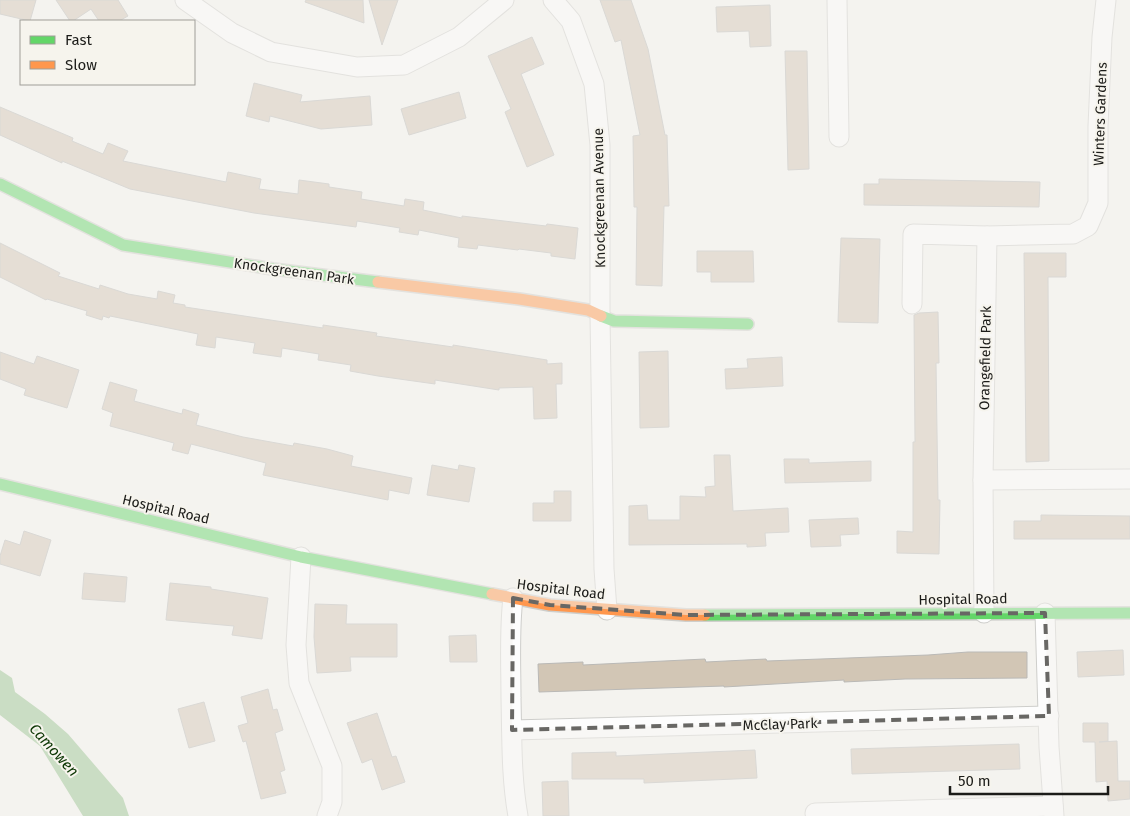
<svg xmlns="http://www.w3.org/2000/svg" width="1130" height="816" font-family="'Fira Sans',sans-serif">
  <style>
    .water { fill: #98c390 }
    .building { fill: #d2c6b5; stroke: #bab9b6 }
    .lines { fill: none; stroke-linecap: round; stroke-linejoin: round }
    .street-casing { stroke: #cececb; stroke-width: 21 }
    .fast-casing { stroke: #cececb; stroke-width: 14 }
    .slow-casing { stroke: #cececb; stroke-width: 14 }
    .street { stroke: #fdfdfd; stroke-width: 19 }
    .fast { stroke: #63d668; stroke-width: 11 }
    .slow { stroke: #ff974d; stroke-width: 11 }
    .marked { fill: none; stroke: #686764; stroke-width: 4; stroke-dasharray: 10 6; stroke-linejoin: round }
    .labels { text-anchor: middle; stroke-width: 4; stroke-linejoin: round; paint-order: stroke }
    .street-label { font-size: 14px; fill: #1c1c19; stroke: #f6f4ed }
    .water-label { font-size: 15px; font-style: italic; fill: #0c3704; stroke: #f6f4ed }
  </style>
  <rect width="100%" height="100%" fill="#f4f3ef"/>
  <polygon class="water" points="0,670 12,678 15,692 45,714 68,734 123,798 129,816 83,816 40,746 0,715"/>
  <g class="building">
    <polygon points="0,0 36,0 30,21 0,14"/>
    <polygon points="56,0 118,0 128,16 119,21 99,21 91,9 73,21 70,21"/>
    <polygon points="306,0 363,0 364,23 305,2"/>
    <polygon points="369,0 398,0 382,45"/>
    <polygon points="600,0 631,0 648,49 665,135 667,135 669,206 664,206 662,286 636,285 637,207 634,207 633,136 640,135 621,40 615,42"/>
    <polygon points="770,5 771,46 750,47 749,31 717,32 716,7"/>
    <polygon points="532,37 544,64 521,74 554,155 527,167 505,112 511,109 488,56"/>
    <polygon points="785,51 807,51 809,169 788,170"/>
    <polygon points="254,83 302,95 300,102 370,96 372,125 321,129 270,116 269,122 246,116"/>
    <polygon points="459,92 466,118 409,135 401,109"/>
    <polygon points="0,107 73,138 72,141 103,154 108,143 128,151 123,161 226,182 228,172 261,179 259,189 298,194 299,180 329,184 329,187 362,192 361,199 404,206 405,199 424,202 423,210 462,218 462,216 546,226 547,224 578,228 575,259 551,256 551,253 519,249 518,250 478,245 477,249 458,247 459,238 419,230 418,235 399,232 400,228 357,221 356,227 254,213 130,189 62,161 62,163 0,135"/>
    <polygon points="879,179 1040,182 1039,207 864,205 864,184 879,184"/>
    <polygon points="841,238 880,239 878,323 838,322"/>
    <polygon points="0,243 60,273 58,276 99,289 100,285 128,294 157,299 158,291 175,295 173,303 185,305 185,307 323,328 323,325 377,333 376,336 453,347 453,345 547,360 547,364 562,363 562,384 556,384 557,418 534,419 533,387 499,388 499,390 435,380 435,384 378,376 350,371 351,365 318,360 319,354 282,348 281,357 253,353 255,343 216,337 215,348 196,345 198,334 110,316 109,318 103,316 102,320 86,315 87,311 47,299 46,300 0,277"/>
    <polygon points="697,251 753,251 754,282 711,282 711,272 697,272"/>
    <polygon points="1024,253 1066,253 1066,277 1048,277 1049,461 1026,462"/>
    <polygon points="938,312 939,363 936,363 938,500 940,500 939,554 897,553 897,531 913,532 913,442 915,442 914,315 919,313"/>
    <polygon points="668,351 669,427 640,428 639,352"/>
    <polygon points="0,352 34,364 37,356 79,370 67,408 24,395 26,389 0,379"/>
    <polygon points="782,357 783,386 726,389 725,369 748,368 747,359"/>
    <polygon points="110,382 137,390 134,401 182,414 183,409 199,414 196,425 243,437 293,446 294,443 327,449 353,456 351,466 412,478 409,494 389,490 388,500 263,475 266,463 191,444 188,454 172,450 174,443 110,426 113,413 102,409"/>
    <polygon points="714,455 730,455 733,511 788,508 789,532 765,533 766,546 747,547 747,544 629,545 629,506 647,505 648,520 680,520 680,496 706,497 705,487 715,486"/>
    <polygon points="784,459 809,459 809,463 871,461 871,481 785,483"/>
    <polygon points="432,465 458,470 459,465 475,468 469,502 427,495"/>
    <polygon points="554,491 571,491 571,521 533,521 533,503 554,503"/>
    <polygon points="1041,515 1130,516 1130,539 1014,539 1014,521 1041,521"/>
    <polygon points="858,518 859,534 840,535 841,546 811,547 809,520"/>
    <polygon points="24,531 51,540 40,576 0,564 0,556 5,540 20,545"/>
    <polygon points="84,573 127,577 125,602 82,599"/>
    <polygon points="170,583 211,587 211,589 268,598 262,639 232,635 234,626 166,620"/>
    <polygon points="315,604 347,605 346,624 397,624 397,657 350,657 351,671 317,673 314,637"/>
    <polygon points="476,635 477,662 450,662 449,636"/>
    <polygon points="1123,650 1124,675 1078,677 1077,652"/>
    <polygon points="968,652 1027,652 1027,678 905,679 844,682 844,680 724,687 724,686 539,692 538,664 583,662 583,665 705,659 706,662 766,659 767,661 928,655"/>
    <polygon points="268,689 273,710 277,709 283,730 275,733 285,770 280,772 286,793 261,799 246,741 243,742 238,726 248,723 241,697"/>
    <polygon points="204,702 215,741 189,748 178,709"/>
    <polygon points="377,713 392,757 396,756 405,782 382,790 372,759 362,763 347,723"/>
    <polygon points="1083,723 1108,723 1108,741 1099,742 1117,741 1118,781 1130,781 1130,799 1108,801 1107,781 1096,782 1095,742 1083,742"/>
    <polygon points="1019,744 1020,769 852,774 851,749"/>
    <polygon points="755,750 757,778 644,783 644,779 572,779 572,753 616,752 616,756"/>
    <polygon points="568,781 569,816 543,816 542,782"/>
  </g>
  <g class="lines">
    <defs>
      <g id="street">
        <polyline points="185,0 232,33 271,52 357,67 404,65 459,37 504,0"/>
        <polyline points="553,0 571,21 594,84 600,145 600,316 604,569 607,610"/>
        <polyline points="837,0 839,137"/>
        <polyline points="912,304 913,234 987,236 1073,234 1088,226 1098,203 1098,126 1102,37 1106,0"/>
        <polyline points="983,480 1130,479"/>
        <polyline points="301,557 296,645 299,683 332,766 332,802 327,816"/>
        <path d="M513 598C509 631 511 665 511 698 512 737 511 777 518 816"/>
        <polyline points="984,613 983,480 987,236"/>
        <polyline points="1045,613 1049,747 1054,816"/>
        <polyline points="512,730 1049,716"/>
        <polyline points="815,813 1053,806"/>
      </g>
      <g id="fast">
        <polyline points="0,184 123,245 273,269 378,282"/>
        <polyline points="601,316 614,321 748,324"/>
        <polyline points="0,484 301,557 492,594"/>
        <polyline points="705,615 1130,613"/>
      </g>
      <g id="slow">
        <polyline points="378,282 519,299 588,310 601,316"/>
        <polyline points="492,594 550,605 686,615 705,615"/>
      </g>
    </defs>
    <use href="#street" class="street-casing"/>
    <use href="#fast" class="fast-casing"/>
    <use href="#slow" class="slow-casing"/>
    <use href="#street" class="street"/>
    <use href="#fast" class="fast"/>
    <use href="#slow" class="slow"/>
  </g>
  <path d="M0 0H1130V816H0ZM513 598 550 605 686 615 1045 613 1049 716 512 730Z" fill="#f4f3ef" fill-opacity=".55" fill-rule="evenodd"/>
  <path class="marked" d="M513 598 550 605 686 615 1045 613 1049 716 512 730Z"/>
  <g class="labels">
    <g class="street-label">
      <text transform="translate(1100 114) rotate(-88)" y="5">Winters Gardens</text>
      <text transform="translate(599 198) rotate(-91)" y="5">Knockgreenan Avenue</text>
      <text transform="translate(294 271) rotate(8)" y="5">Knockgreenan Park</text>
      <text transform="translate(985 358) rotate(-89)" y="5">Orangefield Park</text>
      <text transform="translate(166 509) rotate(13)" y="5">Hospital Road</text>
      <text transform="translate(561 589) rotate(7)" y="5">Hospital Road</text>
      <text transform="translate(963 599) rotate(-1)" y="5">Hospital Road</text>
      <text transform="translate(780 724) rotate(-2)" y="5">McClay Park</text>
    </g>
    <g class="water-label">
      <text transform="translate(54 750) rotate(48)" y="5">Camowen</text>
    </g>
  </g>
  <rect x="20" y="20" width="175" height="65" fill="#f6f4ed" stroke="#9f9e98"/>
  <rect x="30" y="36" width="25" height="8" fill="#63d668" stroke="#9f9e98"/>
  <text x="65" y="45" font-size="15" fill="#1c1c19">Fast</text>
  <rect x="30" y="61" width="25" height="8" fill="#ff974d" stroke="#9f9e98"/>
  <text x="65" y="70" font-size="15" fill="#1c1c19">Slow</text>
  <path d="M950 786v8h158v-8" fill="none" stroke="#1c1c19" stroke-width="2.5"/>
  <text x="958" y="786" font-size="15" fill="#1c1c19" stroke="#f6f4ed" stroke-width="4" paint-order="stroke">50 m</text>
</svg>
